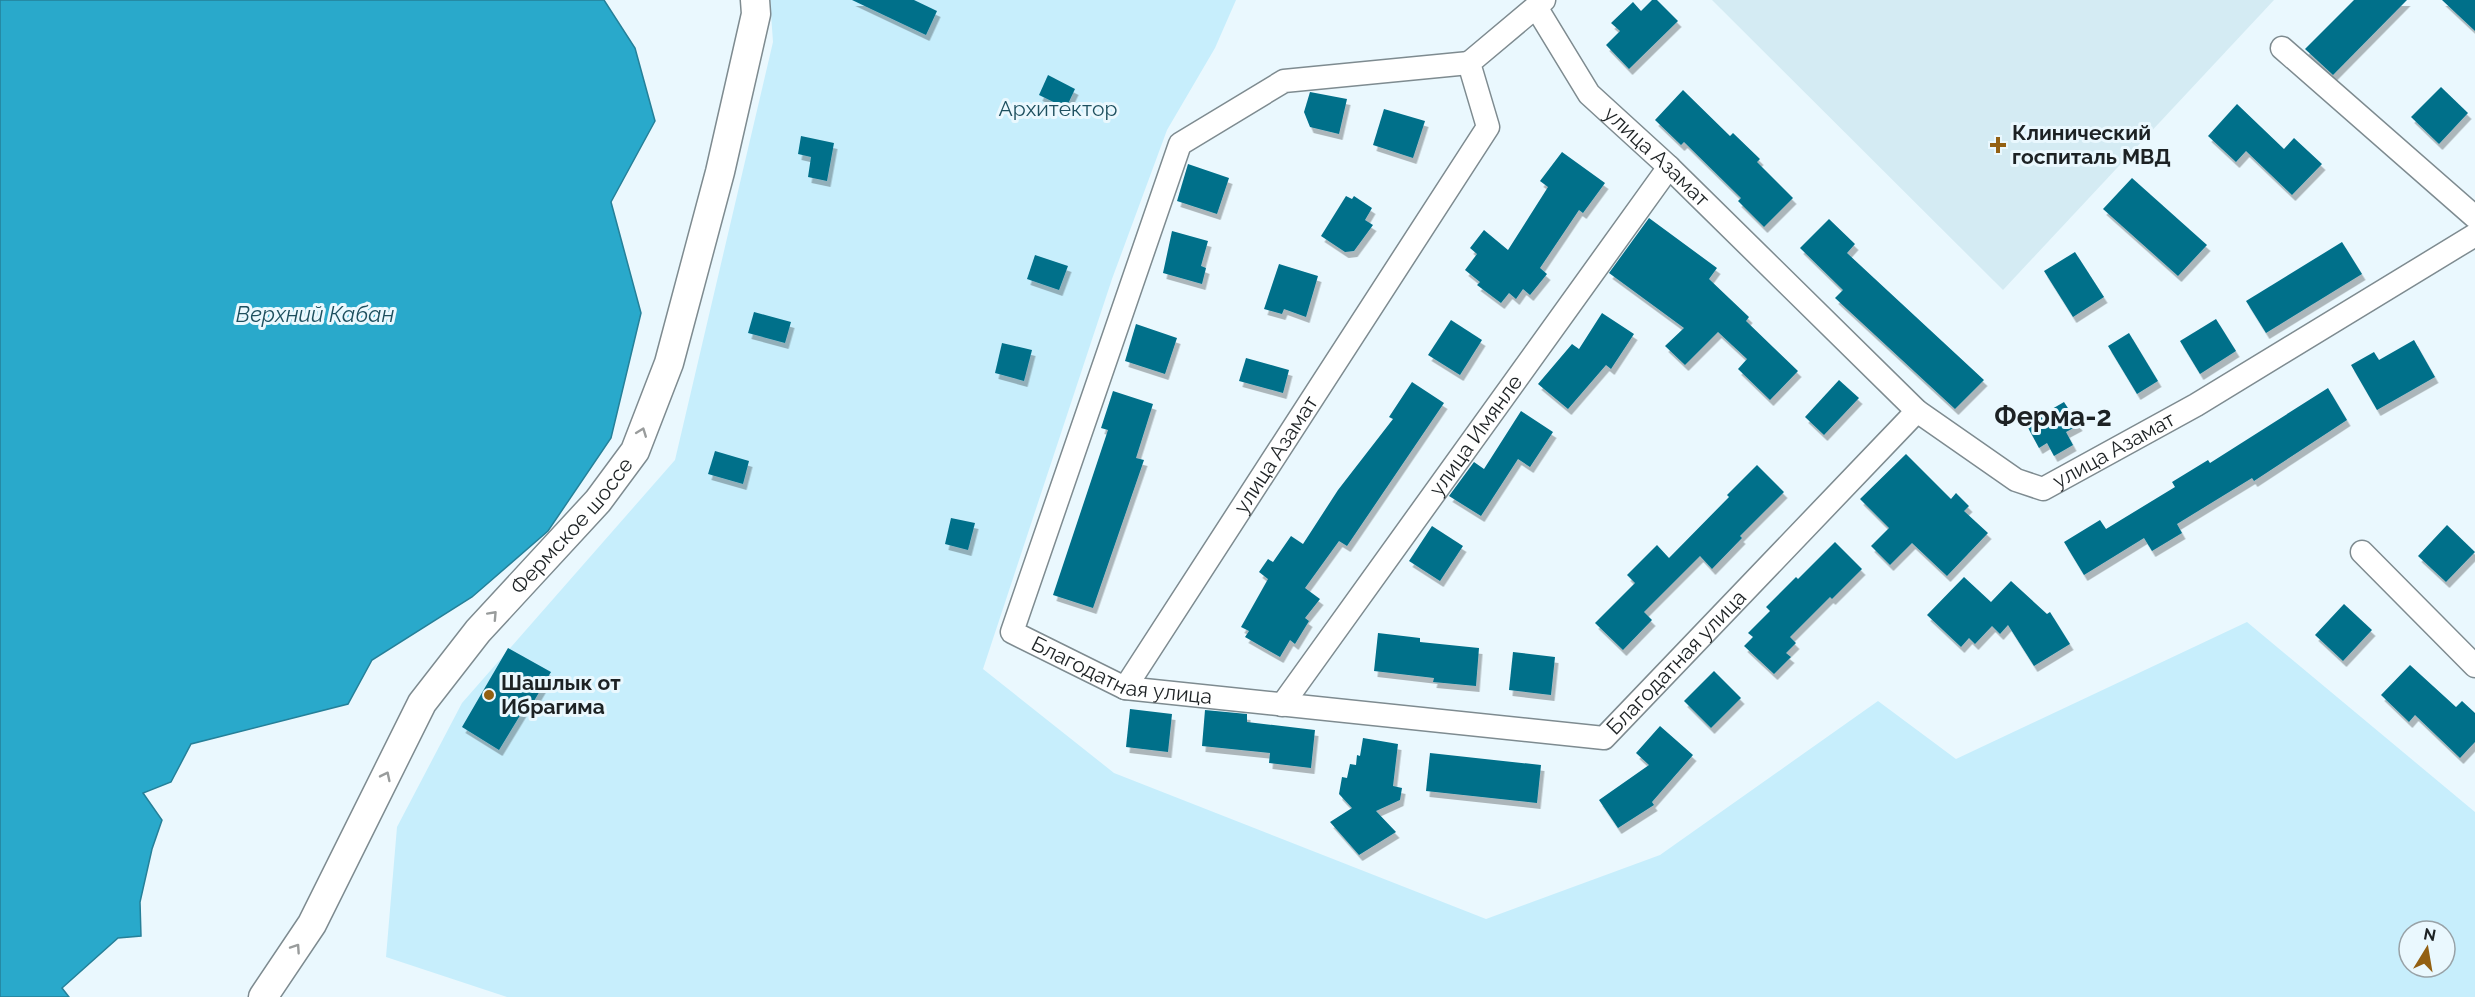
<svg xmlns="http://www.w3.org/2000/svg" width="2475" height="997" font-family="Raleway,sans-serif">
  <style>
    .built { fill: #d4ebf3 }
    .green { fill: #c7eefc; fill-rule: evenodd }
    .water { fill: #29a9cb; stroke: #258099; stroke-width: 1.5 }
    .building { fill: #00708a; filter: url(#shadow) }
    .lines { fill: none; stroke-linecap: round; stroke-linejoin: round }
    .minor-casing { stroke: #7e8b90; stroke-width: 25 }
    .tertiary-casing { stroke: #7e8b90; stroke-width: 31 }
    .minor { stroke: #fff; stroke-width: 22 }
    .tertiary { stroke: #fff; stroke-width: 28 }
    .oneway { stroke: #999c9c }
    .poi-dot { fill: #936012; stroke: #eaf8fe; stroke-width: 2 }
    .labels { text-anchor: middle; stroke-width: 6; stroke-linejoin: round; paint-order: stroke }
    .park-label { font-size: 21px; fill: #1e505f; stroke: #eaf8fe }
    .poi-label { font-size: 21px; font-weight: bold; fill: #1d2224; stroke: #eaf8fe; text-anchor: start }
    .street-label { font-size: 21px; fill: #1d2224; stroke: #eaf8fe }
    .water-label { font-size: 22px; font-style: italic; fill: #1d4f5e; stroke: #eaf8fe }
    .district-label { font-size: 27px; font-weight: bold; fill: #1d2224; stroke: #eaf8fe }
  </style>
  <defs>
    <filter id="shadow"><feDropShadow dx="3.5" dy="6" stdDeviation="0" flood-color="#0004"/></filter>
  </defs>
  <rect width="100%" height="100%" fill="#eaf8fe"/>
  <polygon class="built" points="1712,0 2274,0 2003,290"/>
  <path class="green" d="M770 0H1236L1215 48 1167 130 1112 279 983 669 1114 773 1486 919 1660 855 1878 701 1956 759 2247 622 2475 812V997H507L386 957 397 827 462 703 675 460 773 42ZM2409 931H2445V967H2409Z"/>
  <polygon class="water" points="0,0 604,0 635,48 655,121 611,202 641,313 611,438 548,531 472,597 372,660 348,704 191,744 171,782 143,793 162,820 152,849 140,902 141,936 118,938 62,988 69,997 0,997"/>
  <g class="building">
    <polygon points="852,0 914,0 937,11 926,35"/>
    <polygon points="1652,0 1657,0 1678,21 1629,69 1606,45 1620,31 1611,23 1633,2 1641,11"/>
    <polygon points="2354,0 2407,0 2333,75 2305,49"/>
    <polygon points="2442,0 2475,0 2475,31"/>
    <polygon points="1048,75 1075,89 1066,108 1039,95"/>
    <polygon points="2441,87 2468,113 2439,144 2411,117"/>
    <polygon points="1683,90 1730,136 1733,133 1760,159 1757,162 1793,198 1764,227 1738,201 1741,198 1684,142 1681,145 1655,120"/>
    <polygon points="1310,92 1347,99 1339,134 1310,127 1304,112"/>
    <polygon points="2237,104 2284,149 2294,138 2322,164 2292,195 2246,151 2236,162 2208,136"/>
    <polygon points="1384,109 1425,121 1413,158 1373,145"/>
    <polygon points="801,136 834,143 827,181 808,177 811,157 798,154"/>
    <polygon points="1562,152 1605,183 1583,213 1579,210 1540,268 1547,274 1530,295 1523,289 1516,299 1509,293 1501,303 1477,285 1480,282 1465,270 1477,254 1470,248 1484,230 1508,250 1548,187 1540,181"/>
    <polygon points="1188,164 1229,178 1217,214 1177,201"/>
    <polygon points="2132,178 2207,245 2178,276 2103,209"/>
    <polygon points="1346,196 1352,199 1354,196 1372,208 1365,220 1373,225 1354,251 1345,252 1321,236"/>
    <polygon points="1649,218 1717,268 1709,279 1749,317 1746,321 1798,371 1770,400 1738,369 1747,359 1718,332 1685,365 1665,346 1684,328 1609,273"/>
    <polygon points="1829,219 1855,244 1847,253 1984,380 1955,409 1835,298 1843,290 1800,248"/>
    <polygon points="1172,231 1208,241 1201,266 1206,268 1202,284 1163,273"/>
    <polygon points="2342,242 2362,274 2266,333 2246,301"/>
    <polygon points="2075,252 2104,297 2073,317 2044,271"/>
    <polygon points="1035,255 1068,266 1059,290 1027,279"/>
    <polygon points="1279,264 1318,276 1306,317 1284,309 1282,314 1264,309"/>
    <polygon points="754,312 791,322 785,343 748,333"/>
    <polygon points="1602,313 1634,334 1611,369 1606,365 1568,409 1538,384 1572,344 1579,349"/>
    <polygon points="2216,319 2236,351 2200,374 2180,341"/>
    <polygon points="1451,320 1482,340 1460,375 1428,355"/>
    <polygon points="1136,324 1177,338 1165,374 1125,361"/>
    <polygon points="2129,333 2158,381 2137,394 2108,346"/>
    <polygon points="2414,340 2435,377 2377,410 2351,365 2374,352 2379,360"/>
    <polygon points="1002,343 1032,350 1024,381 995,373"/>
    <polygon points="1246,358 1289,370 1283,393 1239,381"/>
    <polygon points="1839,380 1859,398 1824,435 1805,417"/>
    <polygon points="1412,382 1444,403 1347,546 1339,541 1305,588 1320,599 1305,618 1309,621 1295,644 1290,640 1280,657 1245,637 1249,631 1241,627 1268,579 1259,572 1268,559 1273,562 1291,536 1303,544 1338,490 1393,419 1389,417"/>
    <polygon points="2328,388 2347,420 2254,481 2252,478 2177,524 2182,533 2152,551 2144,538 2084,575 2064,542 2100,520 2106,529 2175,487 2172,482 2208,460 2210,463"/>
    <polygon points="1113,391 1153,404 1136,458 1144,460 1093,608 1053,595 1108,430 1101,428"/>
    <polygon points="2064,402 2079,425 2066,432 2073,445 2054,456 2047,443 2039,448 2026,424"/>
    <polygon points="1521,411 1553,432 1530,467 1518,459 1481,516 1449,496 1474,462 1484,469"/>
    <polygon points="715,451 749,461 743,484 708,474"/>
    <polygon points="1906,454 1951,499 1956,493 1969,506 1964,511 1988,533 1947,576 1912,543 1890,565 1871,546 1889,528 1860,499"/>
    <polygon points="1757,465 1784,492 1740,536 1742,538 1712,569 1700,556 1644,612 1652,620 1623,650 1595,623 1635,583 1627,575 1657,545 1669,558 1729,497 1727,495"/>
    <polygon points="951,518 975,523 968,550 945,544"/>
    <polygon points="2447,525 2475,552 2446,582 2418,556"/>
    <polygon points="1432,526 1463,546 1440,581 1409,561"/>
    <polygon points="1835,542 1862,569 1832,599 1830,597 1790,637 1796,643 1786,653 1791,657 1774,674 1744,646 1753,637 1748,633 1770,611 1766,607 1796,577 1798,579"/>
    <polygon points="1964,577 1991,602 2011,581 2047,614 2050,612 2070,644 2034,666 2008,625 2000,634 1992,626 1975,644 1969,638 1961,647 1927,615"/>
    <polygon points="2344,604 2372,630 2343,661 2315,635"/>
    <polygon points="1378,633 1420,638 1420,642 1479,648 1476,686 1433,682 1434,678 1374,671"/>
    <polygon points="508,648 551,672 534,701 530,699 499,750 462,727"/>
    <polygon points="1513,652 1555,657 1551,695 1509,690"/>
    <polygon points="2410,665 2456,707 2462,701 2475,713 2475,742 2460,758 2415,715 2409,722 2381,695"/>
    <polygon points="1714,671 1741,698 1711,728 1684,701"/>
    <polygon points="1130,709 1172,714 1168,752 1126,747"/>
    <polygon points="1205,710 1247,714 1247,722 1315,730 1311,768 1269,763 1270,753 1202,746"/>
    <polygon points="1660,726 1693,755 1652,802 1654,805 1618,828 1599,800 1649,765 1636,753"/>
    <polygon points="1363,738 1398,744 1393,786 1402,788 1400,800 1376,811 1396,832 1359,855 1330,822 1352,808 1339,794 1342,777 1347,778 1350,764 1356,765 1357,755 1360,756"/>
    <polygon points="1430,753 1541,765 1537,803 1426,791"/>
  </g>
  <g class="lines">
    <defs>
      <g id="minor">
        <path id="s1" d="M1536 7 1589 94 1669 167 1917 411 2016 480 2043 489 2196 405 2475 235"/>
        <polyline points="2282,48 2475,217"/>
        <path id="s2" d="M1469 63 1284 81 1180 144 1012 632 1125 688 1604 738 1917 411"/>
        <polyline points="2362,552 2475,666"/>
        <path id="s3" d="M1125 688 1488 127 1469 63 1544 0"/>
        <path id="s4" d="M1282 705 1669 167"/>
      </g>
      <g id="tertiary">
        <path id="s5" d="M263 997 312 924 422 703 478 631 598 501 635 451 669 363 720 172 756 14 755 0"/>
      </g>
    </defs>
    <use href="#minor" class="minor-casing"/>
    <use href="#tertiary" class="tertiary-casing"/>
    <use href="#minor" class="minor"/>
    <use href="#tertiary" class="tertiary"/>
  </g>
  <defs><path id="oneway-chevron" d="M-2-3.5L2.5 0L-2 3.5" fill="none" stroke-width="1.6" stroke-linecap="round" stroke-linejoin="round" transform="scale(1.5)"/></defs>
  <g class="oneway">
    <use href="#oneway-chevron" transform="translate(642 432) rotate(-69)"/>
    <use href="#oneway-chevron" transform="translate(493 615) rotate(-47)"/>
    <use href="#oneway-chevron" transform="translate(386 776) rotate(-64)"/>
    <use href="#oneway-chevron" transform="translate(296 948) rotate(-56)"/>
  </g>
  <g class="poi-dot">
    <path d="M1995 136h6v6h6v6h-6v6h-6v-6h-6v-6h6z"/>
    <circle cx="489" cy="695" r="6"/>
  </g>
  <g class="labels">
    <g class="park-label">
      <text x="1058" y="116">Архитектор</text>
    </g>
    <g class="poi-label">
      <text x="2012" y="140">Клинический<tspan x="2012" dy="24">госпиталь МВД</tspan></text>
      <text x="501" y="690">Шашлык от<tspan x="501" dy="24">Ибрагима</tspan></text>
    </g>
    <g class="street-label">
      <text dy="7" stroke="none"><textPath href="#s1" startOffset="194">улица Азамат</textPath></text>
      <text dy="7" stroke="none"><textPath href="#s4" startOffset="332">улица Имянле</textPath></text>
      <text dy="7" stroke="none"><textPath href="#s1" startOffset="788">улица Азамат</textPath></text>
      <text dy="7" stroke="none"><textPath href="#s3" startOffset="278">улица Азамат</textPath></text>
      <text dy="7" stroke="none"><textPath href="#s5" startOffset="567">Фермское шоссе</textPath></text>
      <text dy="7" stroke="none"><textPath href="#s2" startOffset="1536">Благодатная улица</textPath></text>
      <text dy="7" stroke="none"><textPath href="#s2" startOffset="942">Благодатная улица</textPath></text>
    </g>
    <g class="water-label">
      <text x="315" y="322">Верхний Кабан</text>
    </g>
    <g class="district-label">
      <text x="2053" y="426">Ферма-2</text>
    </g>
  </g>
  <g transform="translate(2427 949) rotate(11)"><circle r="28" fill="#eaf8fe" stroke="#98a2a7" stroke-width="1.5"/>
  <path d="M0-4.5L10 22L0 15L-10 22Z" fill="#936012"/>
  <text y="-9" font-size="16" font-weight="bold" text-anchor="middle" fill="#1d2224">N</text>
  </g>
</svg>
